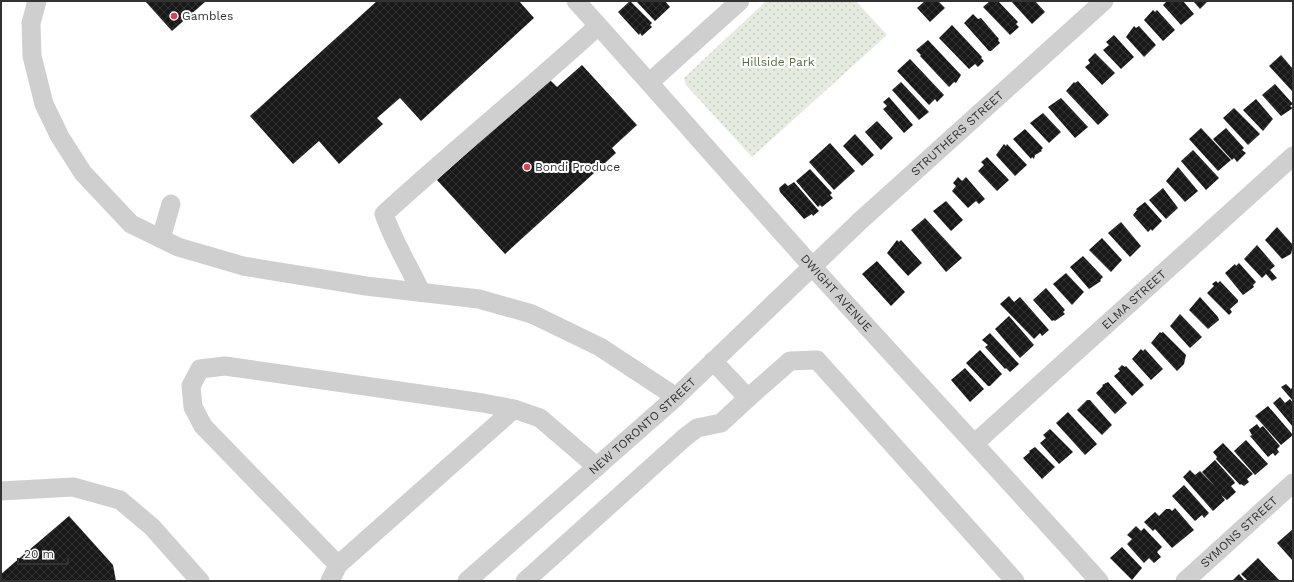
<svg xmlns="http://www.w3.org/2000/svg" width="1294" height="582" font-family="'Work Sans',sans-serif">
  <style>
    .park { fill: url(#park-dots) }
    .building { fill: url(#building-cross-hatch) }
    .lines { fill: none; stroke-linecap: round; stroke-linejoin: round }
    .minor { stroke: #cfcfcf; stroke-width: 19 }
    .poi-dot { fill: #e13c52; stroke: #fff; stroke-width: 1.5 }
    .labels { text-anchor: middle; stroke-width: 4; stroke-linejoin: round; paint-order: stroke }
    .poi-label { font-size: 12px; fill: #323232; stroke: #fff; text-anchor: start }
    .park-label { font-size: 12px; fill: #576d3f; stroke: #fff }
    .street-label { font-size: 12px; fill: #323232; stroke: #fff }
  </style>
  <defs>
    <pattern id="park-dots" width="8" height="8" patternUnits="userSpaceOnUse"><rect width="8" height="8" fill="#e5ebde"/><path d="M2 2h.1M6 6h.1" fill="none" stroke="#c5cabf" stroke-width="1.8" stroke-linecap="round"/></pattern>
    <pattern id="building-cross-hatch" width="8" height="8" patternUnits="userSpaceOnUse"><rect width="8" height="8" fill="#191919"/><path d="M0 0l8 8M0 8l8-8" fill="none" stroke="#323232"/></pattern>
  </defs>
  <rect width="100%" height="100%" fill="#fff"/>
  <polygon class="park" points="766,1 856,1 887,35 752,157 686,85 684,78"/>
  <g class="building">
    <polygon points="145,1 206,1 172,31"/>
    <polygon points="377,1 519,1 534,18 421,121 400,98 377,118 383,124 339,164 319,141 293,164 250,116"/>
    <polygon points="630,1 652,23 650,25 652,27 642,36 640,33 639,35 618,12"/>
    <polygon points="636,1 665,1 670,7 655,21"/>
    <polygon points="925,1 938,1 945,8 930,22 917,8"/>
    <polygon points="990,1 998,1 1018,22 1016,24 1019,27 1010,35 983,7"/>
    <polygon points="1011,1 1035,1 1045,12 1032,24"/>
    <polygon points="1167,1 1183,1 1194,14 1181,25 1163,5"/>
    <polygon points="1193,1 1208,1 1200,9"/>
    <polygon points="1153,10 1155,12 1157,10 1175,30 1163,41 1144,20"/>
    <polygon points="973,14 978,19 981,18 999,39 998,40 1000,43 991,51 989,51 964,23"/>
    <polygon points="952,25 982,57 981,58 984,61 978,67 975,64 969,69 939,38"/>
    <polygon points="1134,26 1136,28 1139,26 1156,45 1144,57 1126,37"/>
    <polygon points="1114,35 1134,57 1121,69 1103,50 1109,45 1106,42"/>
    <polygon points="928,40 961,75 956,83 954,82 949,87 920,56 921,55 916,50"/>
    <polygon points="1095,53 1115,73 1102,85 1085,67 1090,63 1088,60"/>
    <polygon points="1281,55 1293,69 1293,92 1269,66"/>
    <polygon points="910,59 944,95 937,102 935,99 929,105 897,71"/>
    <polygon points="582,65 637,125 612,148 616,153 505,254 437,180 549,79 557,87"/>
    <polygon points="1078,81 1109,115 1098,125 1066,91 1074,82 1075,83"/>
    <polygon points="901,82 929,112 919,120 892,90"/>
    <polygon points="1275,84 1293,104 1290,106 1293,108 1281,116 1262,95"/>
    <polygon points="889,97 913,125 904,133 883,109 887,106 883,102"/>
    <polygon points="1061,98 1088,127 1075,138 1048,107"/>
    <polygon points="1256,99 1273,119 1263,131 1243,110"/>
    <polygon points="1234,108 1260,134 1248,145 1223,118"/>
    <polygon points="1043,113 1061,132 1049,143 1030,123"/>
    <polygon points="877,121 893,138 881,150 865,132"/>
    <polygon points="1201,128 1231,160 1218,171 1189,139"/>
    <polygon points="1226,128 1244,148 1242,150 1246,153 1237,162 1234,158 1232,160 1213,139"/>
    <polygon points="1025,129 1043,148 1041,150 1042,151 1035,155 1034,159 1032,157 1031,159 1013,139"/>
    <polygon points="855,134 874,155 862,166 843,146"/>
    <polygon points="830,143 855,171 834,190 809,162"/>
    <polygon points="1004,144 1006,146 1007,144 1027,165 1015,176 996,155"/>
    <polygon points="1193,150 1219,178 1206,190 1181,161"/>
    <polygon points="987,157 1009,180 997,191 978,171 984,165 981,162"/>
    <polygon points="1178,167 1198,191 1185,202 1166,181"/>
    <polygon points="810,169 832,193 830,195 833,198 822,207 820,205 818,207 796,181"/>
    <polygon points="958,177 962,181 966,177 985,199 979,204 976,201 968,208 952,191 956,186 953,183"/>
    <polygon points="794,182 819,211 813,216 812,214 804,219 780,192 779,188 785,183 788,186"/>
    <polygon points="1163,188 1178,208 1166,219 1149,200"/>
    <polygon points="946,201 963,220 951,231 933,211"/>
    <polygon points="1145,202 1162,221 1152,231 1151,229 1148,232 1133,215 1137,210 1136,209"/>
    <polygon points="925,218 962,258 946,272 911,230"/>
    <polygon points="1121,222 1141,246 1130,257 1108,233"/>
    <polygon points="1277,227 1293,245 1291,254 1282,259 1265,240"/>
    <polygon points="1102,238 1122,260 1111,272 1089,250"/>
    <polygon points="897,240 899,242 901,240 922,263 908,276 887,253"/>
    <polygon points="1257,245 1275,266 1270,270 1277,278 1272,281 1266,274 1262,278 1244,259"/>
    <polygon points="1083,256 1103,277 1100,280 1101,281 1089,289 1070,267"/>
    <polygon points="877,261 905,292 891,306 862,274"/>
    <polygon points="1239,263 1256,282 1253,285 1254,287 1243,295 1225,273 1235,264 1236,266"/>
    <polygon points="1066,273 1084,292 1072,305 1053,284"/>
    <polygon points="1216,281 1218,283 1220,281 1238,300 1238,302 1230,309 1232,312 1229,315 1207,293 1214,286 1212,284"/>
    <polygon points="1046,288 1065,310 1063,312 1065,314 1055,321 1054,320 1052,321 1033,300"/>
    <polygon points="1009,296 1014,302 1020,297 1049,330 1042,336 1040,333 1034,339 1000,304"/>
    <polygon points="1200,297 1218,317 1219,320 1208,329 1189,310"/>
    <polygon points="1180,314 1202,337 1190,348 1170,326"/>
    <polygon points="1009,316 1034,345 1020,358 995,329"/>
    <polygon points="1160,332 1161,333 1163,332 1186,355 1184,364 1177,371 1151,343"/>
    <polygon points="990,333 1019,364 1010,372 1006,368 1005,369 985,347 988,345 982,340"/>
    <polygon points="1141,349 1143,351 1145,349 1163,369 1151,380 1132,359"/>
    <polygon points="980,350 1002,374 990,386 988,386 966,363"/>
    <polygon points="1122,365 1125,367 1126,366 1144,385 1132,396 1114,376 1120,371 1118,369"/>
    <polygon points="965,368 984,389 970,402 951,380"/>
    <polygon points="1108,382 1127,403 1115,414 1096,393 1103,386 1102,385"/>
    <polygon points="1286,384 1291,389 1293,387 1293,401 1281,387"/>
    <polygon points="1280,397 1285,403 1290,399 1293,403 1293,427 1273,403"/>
    <polygon points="1087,400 1090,400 1112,425 1102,435 1077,410"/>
    <polygon points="1268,406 1293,435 1281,445 1255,416"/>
    <polygon points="1068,412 1097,444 1085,455 1056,423"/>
    <polygon points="1257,424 1260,428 1263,426 1280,446 1277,449 1279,452 1275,456 1273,453 1268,457 1250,436 1252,435 1249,430"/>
    <polygon points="1050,429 1073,452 1059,464 1040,443 1046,438 1043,435"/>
    <polygon points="1246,440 1268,464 1255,475 1234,451"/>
    <polygon points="1223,443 1253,474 1247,479 1249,482 1244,486 1241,484 1240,485 1216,459 1217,457 1213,452"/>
    <polygon points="1035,447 1055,467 1042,479 1023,458 1030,452 1029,451"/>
    <polygon points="1215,460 1234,481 1235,483 1231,486 1236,492 1227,500 1221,495 1225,500 1213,511 1183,477 1190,470 1195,475 1200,471 1215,486 1202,472"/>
    <polygon points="1184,485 1209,513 1204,518 1202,515 1195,521 1172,496"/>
    <polygon points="1175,508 1194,530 1172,548 1155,529 1153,531 1144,522 1155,512 1159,516 1166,509 1170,509 1172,511"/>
    <polygon points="69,516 113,565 116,581 1,581 1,574"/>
    <polygon points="1136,526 1141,531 1144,528 1162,547 1157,552 1161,557 1154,563 1149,558 1144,563 1127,544 1132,539 1127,535"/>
    <polygon points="1293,529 1293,561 1277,543"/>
    <polygon points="1122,547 1142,568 1132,580 1110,558"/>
    <polygon points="1258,558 1280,581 1248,581 1241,574"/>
    <polygon points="1239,574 1245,581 1232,581"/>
  </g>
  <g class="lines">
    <g class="minor">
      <polyline points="37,1 31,23 32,56 44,104 60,137 83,173 131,224 178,247 243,266 366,286 479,299 532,314 600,347 676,397"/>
      <path id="s1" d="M576 1C661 95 744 191 829 285 919 384 1010 482 1099 581"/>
      <polyline points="650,82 740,1"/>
      <polyline points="161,238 171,204"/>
      <path d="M421 292C409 266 393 241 384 214 454 150 528 90 598 26"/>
      <polyline points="713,361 748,398 790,361 817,360 1015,581"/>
      <path id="s2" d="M975 443 1293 156"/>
      <polyline points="1,491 73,487 120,500 152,527 200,581"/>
      <polyline points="338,565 203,426 193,407 191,386 200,369 225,366 483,403 514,409"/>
      <polyline points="330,581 338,565 514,409 540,418 597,467"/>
      <path id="s3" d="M467 581 676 397 860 221 1104 1"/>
      <polyline points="525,581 684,438 697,428 721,423 748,398"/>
      <path id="s4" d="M1185 581 1293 483"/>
    </g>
  </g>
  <g class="poi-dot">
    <circle cx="174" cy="16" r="4"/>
    <circle cx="527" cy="167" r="4"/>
  </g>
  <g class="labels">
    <g class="poi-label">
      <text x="182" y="20">Gambles</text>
      <text x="535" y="171">Bondi Produce</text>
    </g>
    <g class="park-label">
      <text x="778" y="66">Hillside Park</text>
    </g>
    <g class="street-label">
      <text dy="4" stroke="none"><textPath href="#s3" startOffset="664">STRUTHERS STREET</textPath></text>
      <text dy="4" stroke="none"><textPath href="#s1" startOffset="391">DWIGHT AVENUE</textPath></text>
      <text dy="4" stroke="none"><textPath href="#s2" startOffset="214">ELMA STREET</textPath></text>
      <text dy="4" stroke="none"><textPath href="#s3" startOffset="234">NEW TORONTO STREET</textPath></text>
      <text dy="4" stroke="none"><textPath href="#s4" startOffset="73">SYMONS STREET</textPath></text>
    </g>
  </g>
  <rect width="1294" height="582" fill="none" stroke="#323232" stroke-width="4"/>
  <path d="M18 558v6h50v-6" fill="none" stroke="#323232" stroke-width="2"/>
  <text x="24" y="558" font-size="12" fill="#323232" stroke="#ffffff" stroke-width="3" paint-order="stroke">20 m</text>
</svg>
